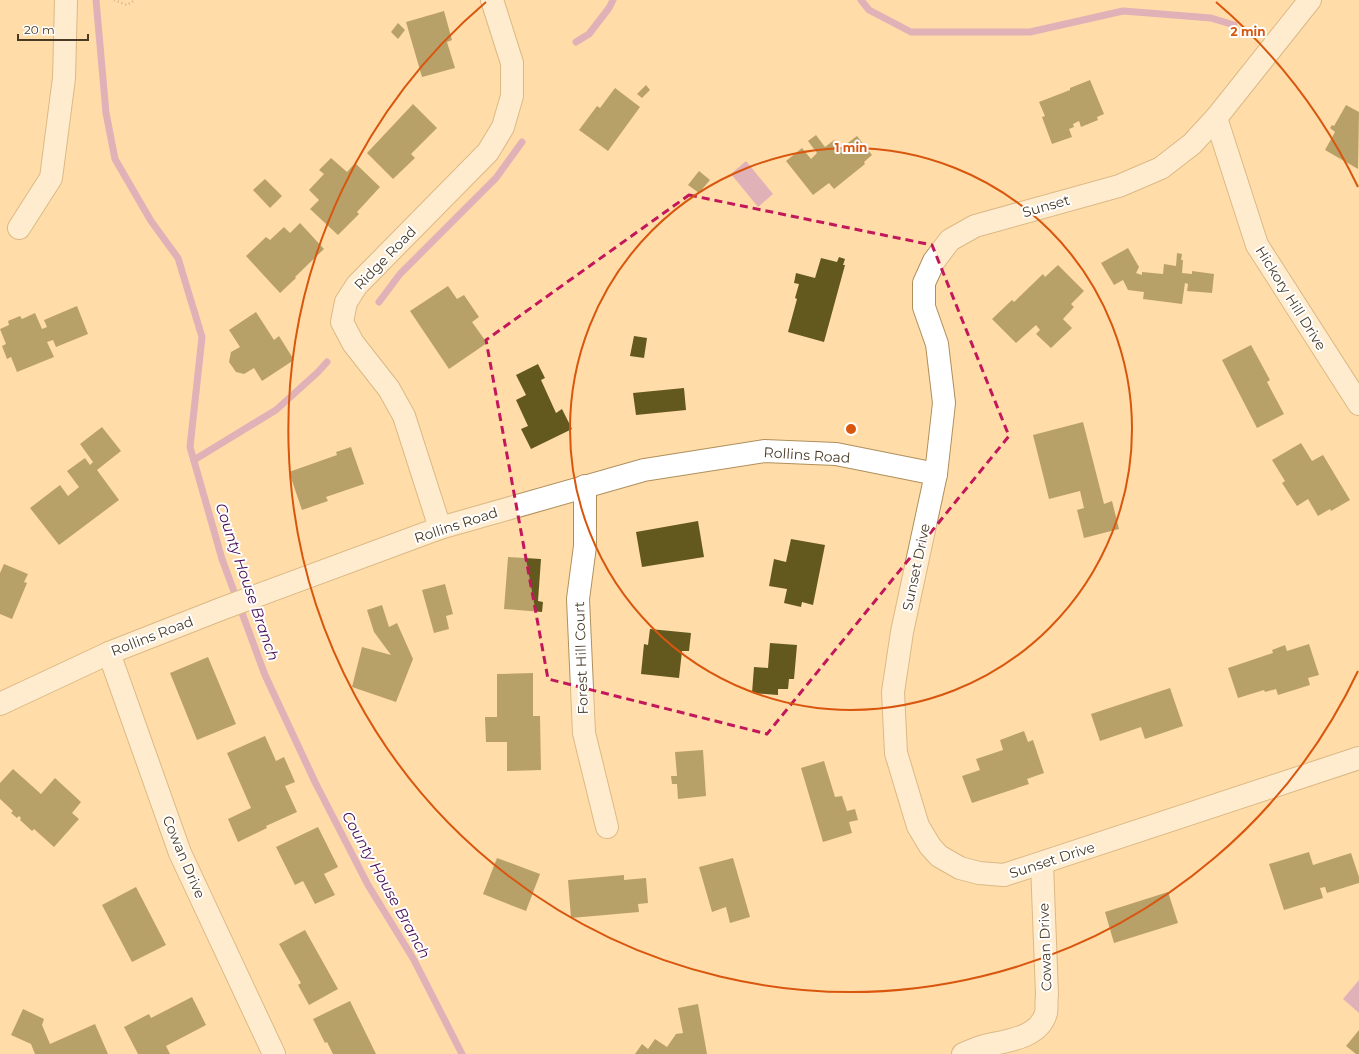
<svg xmlns="http://www.w3.org/2000/svg" width="1359" height="1054" font-family="Montserrat,sans-serif">
  <style>
    .water { fill: #bb7ecd }
    .lines { fill: none; stroke-linecap: round; stroke-linejoin: round }
    .stream { stroke: #bb7ecd; stroke-width: 7 }
    .building { fill: #63581d }
    .minor-casing { stroke: #af8f5c; stroke-width: 24 }
    .path { stroke: #9b8461; stroke-width: 2.5; stroke-dasharray: 1 3; stroke-linecap: butt }
    .minor { stroke: #fff; stroke-width: 22 }
    .marked { fill: none; stroke: #c2185b; stroke-width: 3; stroke-dasharray: 8 5; stroke-linejoin: round }
    .ring { fill: none; stroke: #d8560e; stroke-width: 2 }
    .labels { text-anchor: middle; stroke-width: 4; stroke-linejoin: round; paint-order: stroke }
    .street-label { font-size: 14px; fill: #483a25; stroke: #fff }
    .water-label { font-size: 15px; font-style: italic; fill: #470c56; stroke: #fff }
    .centre { fill: #d8560e; stroke: #fff; stroke-width: 2 }
    .ring-label { font-size: 12px; text-anchor: middle; font-weight: bold; fill: #d8560e; stroke: #fff; stroke-width: 4; stroke-linejoin: round; paint-order: stroke }
  </style>
  <rect width="100%" height="100%" fill="#ffdca8"/>
  <g class="water">
    <polygon points="746,161 773,194 758,207 731,174"/>
    <polygon points="1359,980 1359,1013 1343,999"/>
  </g>
  <g class="lines">
    <g class="stream">
      <polyline points="96,0 106,113 115,159 151,221 178,258 202,337 190,447 222,559 265,675 315,782 368,885 414,960 462,1054"/>
      <polyline points="861,0 869,10 911,32 1030,32 1123,11 1211,18 1234,25"/>
      <polyline points="576,42 589,34 609,8 613,0"/>
      <polyline points="379,302 400,274 496,178 522,142"/>
      <polyline points="194,460 276,410 318,372 327,362"/>
    </g>
  </g>
  <g class="building">
    <polygon points="444,11 452,40 447,42 455,68 422,77 406,22"/>
    <polygon points="398,23 405,30 398,39 391,32"/>
    <polygon points="1090,80 1104,114 1097,117 1098,120 1081,127 1079,121 1073,124 1074,127 1069,129 1072,137 1052,144 1042,117 1045,116 1039,102 1070,90 1070,88"/>
    <polygon points="646,85 650,90 642,98 637,94"/>
    <polygon points="615,88 640,107 608,151 579,130 597,106 600,108"/>
    <polygon points="413,104 437,128 411,154 415,158 393,179 367,153"/>
    <polygon points="1346,105 1359,112 1358,169 1325,150 1335,132 1330,128 1332,125 1334,126"/>
    <polygon points="816,135 825,147 834,140 841,148 857,136 872,155 864,162 865,164 834,189 829,183 813,195 786,161 802,148 811,159 817,153 808,141"/>
    <polygon points="331,158 347,172 355,163 380,187 357,212 359,214 338,235 310,209 319,200 309,190 324,174 319,170"/>
    <polygon points="699,171 710,180 699,193 688,185"/>
    <polygon points="265,179 282,196 270,208 253,190"/>
    <polygon points="300,223 324,249 295,277 296,278 280,293 246,256 266,237 270,240 284,227 290,233"/>
    <polygon points="1128,248 1139,267 1136,273 1142,275 1142,272 1163,274 1164,264 1176,266 1177,253 1182,254 1181,260 1183,260 1182,273 1192,274 1192,271 1214,274 1212,293 1187,291 1188,284 1185,283 1182,304 1143,299 1144,292 1128,290 1123,280 1114,285 1101,263"/>
    <polygon points="839,257 845,259 843,265 845,265 824,342 788,332 797,299 795,298 799,284 794,283 796,273 815,278 821,258 837,262"/>
    <polygon points="1058,265 1084,291 1071,304 1074,307 1063,319 1072,328 1051,348 1036,334 1040,330 1036,325 1016,343 992,319 1012,300 1014,302 1043,274 1045,277"/>
    <polygon points="448,286 457,299 464,295 479,317 472,322 487,343 449,369 410,311"/>
    <polygon points="77,306 88,334 56,347 53,340 47,342 54,357 17,372 11,357 7,359 2,346 6,344 0,329 9,325 8,321 20,316 22,319 35,313 42,329 47,327 44,320"/>
    <polygon points="256,312 274,340 279,336 294,360 262,381 254,368 244,374 236,372 229,362 231,352 240,347 229,330"/>
    <polygon points="634,336 647,338 644,358 630,356"/>
    <polygon points="1251,345 1270,380 1267,382 1284,414 1257,428 1222,360"/>
    <polygon points="538,364 545,378 541,380 556,413 562,409 572,429 531,449 521,429 528,426 516,400 526,395 516,375"/>
    <polygon points="684,388 686,410 636,415 633,393"/>
    <polygon points="1083,422 1104,504 1112,501 1119,529 1084,538 1077,510 1084,508 1080,491 1049,499 1033,435"/>
    <polygon points="102,427 121,451 97,470 119,500 59,545 30,508 60,485 68,496 79,487 67,471 85,458 90,465 93,462 80,444"/>
    <polygon points="1301,443 1312,461 1323,455 1350,500 1331,511 1330,509 1318,516 1308,499 1297,506 1282,483 1285,481 1272,460"/>
    <polygon points="351,447 364,484 326,497 328,501 302,510 289,472 337,455 336,452"/>
    <polygon points="698,521 704,557 642,567 636,532"/>
    <polygon points="791,539 825,545 813,605 802,602 801,607 784,603 787,589 769,586 774,559 786,562"/>
    <polygon points="508,557 541,559 538,601 543,602 542,612 504,609"/>
    <polygon points="4,564 28,574 24,582 27,583 12,619 0,614 0,573"/>
    <polygon points="445,584 453,614 446,616 449,629 434,633 422,590"/>
    <polygon points="382,605 389,627 397,623 413,659 396,702 352,687 362,647 391,655 374,632 367,610"/>
    <polygon points="650,629 691,633 689,651 682,651 679,678 641,674 644,644 648,645"/>
    <polygon points="770,643 797,645 794,679 789,679 788,689 778,689 778,695 752,693 754,667 768,668"/>
    <polygon points="1309,644 1319,675 1308,678 1310,685 1278,695 1276,689 1265,692 1264,690 1238,698 1228,668 1273,653 1272,650 1285,645 1287,651"/>
    <polygon points="208,657 236,724 197,740 170,673"/>
    <polygon points="533,673 533,716 540,716 541,770 507,771 507,742 486,742 485,717 497,717 497,674"/>
    <polygon points="1170,688 1183,726 1145,739 1141,727 1100,741 1091,714"/>
    <polygon points="1024,731 1028,742 1033,740 1044,773 1027,779 1029,784 972,803 962,776 980,770 976,759 1003,750 1000,740"/>
    <polygon points="265,736 276,761 284,757 295,782 285,786 297,812 266,826 267,828 238,842 228,819 251,808 227,753"/>
    <polygon points="703,750 706,796 678,799 677,784 672,784 671,776 677,776 675,752"/>
    <polygon points="824,761 835,797 842,796 847,811 855,809 858,820 849,822 852,833 823,842 801,768"/>
    <polygon points="13,769 41,794 55,778 81,802 72,813 79,819 54,847 34,829 32,831 20,820 21,818 19,816 17,818 11,813 13,811 0,799 0,783"/>
    <polygon points="318,827 338,867 324,874 335,895 315,904 303,881 295,885 276,847"/>
    <polygon points="1309,852 1313,865 1351,853 1359,877 1359,883 1327,893 1325,887 1320,888 1323,898 1284,910 1269,864"/>
    <polygon points="497,858 540,874 526,911 483,894"/>
    <polygon points="733,858 750,917 730,923 726,907 712,912 699,867"/>
    <polygon points="624,875 624,880 646,878 648,903 638,904 639,912 571,918 568,880"/>
    <polygon points="136,887 166,945 132,962 102,905"/>
    <polygon points="1168,892 1178,923 1114,943 1105,912"/>
    <polygon points="305,930 338,989 309,1005 298,985 301,983 279,944"/>
    <polygon points="192,997 206,1025 166,1046 170,1054 138,1054 124,1027 149,1014 151,1018"/>
    <polygon points="350,1001 376,1054 333,1054 327,1042 325,1043 313,1019"/>
    <polygon points="698,1004 707,1054 635,1054 642,1044 648,1049 655,1039 667,1047 676,1034 683,1033 678,1008"/>
    <polygon points="23,1009 44,1019 42,1025 50,1044 95,1024 108,1054 35,1054 31,1044 11,1035"/>
    <polygon points="1359,1030 1359,1054 1356,1054 1346,1046"/>
  </g>
  <g class="lines">
    <defs>
      <g id="minor">
        <polyline points="1310,0 1216,118 1192,144 1161,168 1119,186 975,226 950,240 934,261 924,283 924,307 937,344 944,403 936,474 902,632 893,692 896,753 918,826 930,846 939,856 960,868 979,873 1004,875 1359,758"/>
        <polyline points="1216,118 1257,245 1359,404"/>
        <polyline points="19,228 51,178 64,78 66,0"/>
        <polyline points="585,486 585,546 578,599 584,733 607,827"/>
        <polyline points="440,528 404,416 389,389 353,343 342,322 346,302 357,285 488,152 503,127 512,96 512,63 492,0"/>
        <polyline points="109,653 180,853 274,1054"/>
        <polyline points="0,704 109,653 221,609 440,528 644,470 764,451 836,454 936,474"/>
        <path d="M963 1054C970 1051 977 1048 984 1046 1004 1041 1039 1039 1046 1013 1047 1008 1046 1001 1047 995L1042 864"/>
      </g>
    </defs>
    <use href="#minor" class="minor-casing"/>
    <polyline class="path" points="114,0 127,5 135,0"/>
    <use href="#minor" class="minor"/>
  </g>
  <path d="M0 0H1359V1054H0ZM689 195 932 245 1009 436 767 734 548 679 486 340Z" fill="#ffdca8" fill-opacity=".55" fill-rule="evenodd"/>
  <path class="marked" d="M689 195 932 245 1009 436 767 734 548 679 486 340Z"/>
  <g class="ring">
    <circle cx="851" cy="429" r="281"/>
    <path d="M1358 671A562 562 0 1 1 486 2M1216 2A562 562 0 0 1 1358 187"/>
  </g>
  <g class="labels">
    <g class="street-label">
      <text transform="translate(1046 206) rotate(-16)" y="5">Sunset</text>
      <text transform="translate(385 258) rotate(-46)" y="5">Ridge Road</text>
      <text transform="translate(1291 298) rotate(58)" y="5">Hickory Hill Drive</text>
      <text transform="translate(807 455) rotate(4)" y="5">Rollins Road</text>
      <text transform="translate(456 525) rotate(-18)" y="5">Rollins Road</text>
      <text transform="translate(916 567) rotate(-78)" y="5">Sunset Drive</text>
      <text transform="translate(152 636) rotate(-21)" y="5">Rollins Road</text>
      <text transform="translate(581 658) rotate(-92)" y="5">Forest Hill Court</text>
      <text transform="translate(184 857) rotate(67)" y="5">Cowan Drive</text>
      <text transform="translate(1052 860) rotate(-18)" y="5">Sunset Drive</text>
      <text transform="translate(1045 947) rotate(-92)" y="5">Cowan Drive</text>
    </g>
    <g class="water-label">
      <text transform="translate(247 582) rotate(71)" y="5">County House Branch</text>
      <text transform="translate(386 885) rotate(61)" y="5">County House Branch</text>
    </g>
  </g>
  <circle cx="851" cy="429" r="6" class="centre"/>
  <g class="ring-label">
    <text x="1248" y="36">2 min</text>
    <text x="851" y="152">1 min</text>
  </g>
  <path d="M18 34v6h70v-6" fill="none" stroke="#483a25" stroke-width="2"/>
  <text x="24" y="34" font-size="12" fill="#483a25" stroke="#ffffff" stroke-width="3" paint-order="stroke">20 m</text>
</svg>
